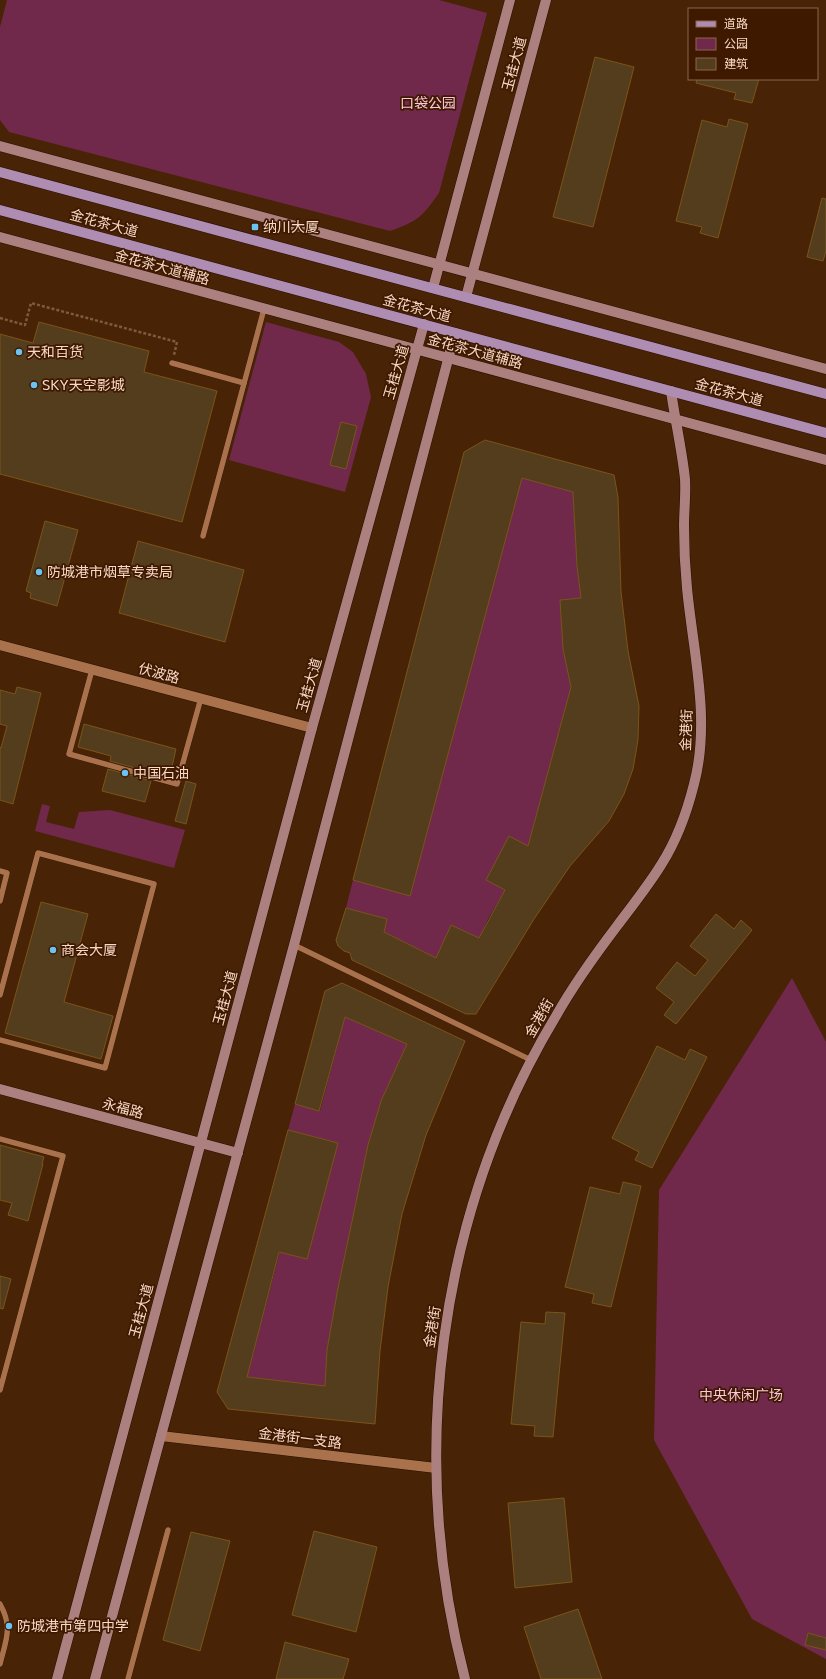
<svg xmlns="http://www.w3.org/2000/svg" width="826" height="1679" font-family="Commissioner,'Noto Sans SC',sans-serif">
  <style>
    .green { fill: #71294b }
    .building { fill: #543d1d; stroke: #7a541b }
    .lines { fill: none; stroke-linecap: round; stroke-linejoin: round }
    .lane-casing { stroke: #280f00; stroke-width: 6 }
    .street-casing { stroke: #280f00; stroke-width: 11 }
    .secondary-casing { stroke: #280f00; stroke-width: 11 }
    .primary-casing { stroke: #280f00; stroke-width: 11 }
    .path { stroke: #7e5a3f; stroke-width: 2.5; stroke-dasharray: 3 2; stroke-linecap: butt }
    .lane { stroke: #a9724d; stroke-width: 5.5 }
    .street { stroke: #a9724d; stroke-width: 10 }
    .secondary { stroke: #ac807f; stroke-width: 10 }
    .primary { stroke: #af8db2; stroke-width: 10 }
    .poi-dot { fill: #6bc3f2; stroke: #3e1900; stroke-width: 1.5 }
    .labels { text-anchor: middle; stroke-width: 3.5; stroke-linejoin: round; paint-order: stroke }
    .street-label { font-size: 14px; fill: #f9d9c6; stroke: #3e1900 }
    .park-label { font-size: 14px; fill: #fec6dc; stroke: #3e1900 }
    .poi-label { font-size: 14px; fill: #f9d9c6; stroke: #3e1900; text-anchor: start }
  </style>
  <rect width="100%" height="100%" fill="#492305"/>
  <g class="green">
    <path d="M7 0H439L487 13 439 193C422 217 418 221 390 231L9 132 0 120V27Z"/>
    <polygon points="266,322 339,342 353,352 366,374 371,397 345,492 229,460"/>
    <polygon points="522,478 573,492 577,566 581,598 560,600 563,649 571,687 528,846 486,880 505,890 488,919 476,946 451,925 436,958 384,932 387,919 346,908 353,880 410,895"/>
    <polygon points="42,804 50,806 46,822 74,829 79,812 110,810 185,830 174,868 35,831"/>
    <polygon points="792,978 826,1042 826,1659 752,1619 654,1440 659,1190"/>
    <polygon points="345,1017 407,1044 381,1101 368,1145 338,1288 327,1350 325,1386 247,1377 284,1236 289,1254 307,1259 338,1143 288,1130 295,1104 320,1111"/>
  </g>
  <g class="building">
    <polygon points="595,57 634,67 593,227 553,217"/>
    <polygon points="697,79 759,79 752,103 734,99 736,93 696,83"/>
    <polygon points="729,119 748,124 718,238 700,233 702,227 676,221 702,120 727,127"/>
    <polygon points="822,198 826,199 826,251 823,261 807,257"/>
    <polygon points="39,322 149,351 144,372 217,391 182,522 0,474 0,334 33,343"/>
    <polygon points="341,422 357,426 346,469 330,465"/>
    <polygon points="485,440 614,475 618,497 621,592 628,651 639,706 638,740 633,769 624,794 609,821 570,866 534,919 476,1014 466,1014 352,960 350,953 344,951 338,946 336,940 346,908 387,919 384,932 436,958 451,925 479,938 505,890 486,880 509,836 528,846 571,687 563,649 560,600 581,598 577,566 573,492 522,478 410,896 353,880 464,452"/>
    <polygon points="45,521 78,530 57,606 30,598 31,593 26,591"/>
    <polygon points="138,541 244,570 225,642 119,613"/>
    <polygon points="17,687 41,693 13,804 0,800 0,747 1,748 7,726 0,724 0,690 15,694"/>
    <polygon points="84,724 176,749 171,771 155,767 153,773 110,761 111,756 78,747"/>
    <polygon points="108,769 151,781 145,802 102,791"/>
    <polygon points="186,781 196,784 186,824 175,821"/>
    <polygon points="41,902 88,914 64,1002 113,1016 101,1059 5,1033"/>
    <polygon points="716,914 734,929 741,920 752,930 676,1024 664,1015 674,1002 656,988 677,962 695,976 708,960 690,946"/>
    <polygon points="342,983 465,1041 426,1135 402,1214 388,1287 380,1351 375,1424 228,1409 217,1392 288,1130 338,1143 307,1259 279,1252 247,1377 325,1386 327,1350 338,1288 368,1145 381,1101 407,1044 345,1017 319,1111 295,1104 325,991"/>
    <polygon points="657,1046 685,1060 690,1049 707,1057 652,1168 635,1160 639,1152 612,1138"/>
    <polygon points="0,1145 44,1157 42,1164 43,1164 28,1221 8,1215 12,1203 0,1200"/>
    <polygon points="623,1182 641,1186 611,1307 592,1303 594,1294 565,1287 590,1187 620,1194"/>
    <polygon points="0,1276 11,1279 3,1309 0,1308"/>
    <polygon points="546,1312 565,1313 553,1437 534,1436 535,1426 511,1424 521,1322 545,1324"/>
    <polygon points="564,1498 572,1582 515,1588 508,1503"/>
    <polygon points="314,1531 377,1547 356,1632 292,1615"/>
    <polygon points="191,1532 230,1541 200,1651 163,1640"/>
    <polygon points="578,1609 602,1679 541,1679 524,1627"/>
    <polygon points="808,1633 826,1638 826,1650 805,1645"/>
    <polygon points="285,1642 349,1659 343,1679 276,1679"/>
  </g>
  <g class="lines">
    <defs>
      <g id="lane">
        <polyline points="172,363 244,383"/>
        <polyline points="203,536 264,309"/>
        <polyline points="92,670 69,754 177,784 201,698"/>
        <polyline points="0,871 7,873 0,901"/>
        <polyline points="294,945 531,1060"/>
        <polyline points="0,995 38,853 154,884 105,1068 0,1040"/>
        <polyline points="0,1139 63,1156 0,1390"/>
        <path d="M0 1604C13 1627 6 1640 0 1664"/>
        <polyline points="128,1679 168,1530"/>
      </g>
      <g id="street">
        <polyline points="0,645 312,728"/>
        <polyline points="161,1436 436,1468"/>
      </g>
      <g id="secondary">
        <polyline points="0,146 826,369"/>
        <polyline points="0,237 826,460"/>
        <polyline points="433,288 510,0"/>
        <polyline points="466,297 546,0"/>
        <polyline points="0,1089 238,1153"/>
        <polyline points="57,1679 312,728 424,324"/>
        <polyline points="95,1679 294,945 455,333"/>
        <path d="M465 1679C407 1456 437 1214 556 1016 574 984 595 955 617 926 632 906 648 886 661 865 677 840 687 812 694 784 711 720 693 652 687 588 685 567 684 547 684 526 684 511 686 494 685 479 682 450 675 420 671 391"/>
      </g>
      <g id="primary">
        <polyline points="0,172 826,394"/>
        <polyline points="0,210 826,433"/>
      </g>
    </defs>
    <use href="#lane" class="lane-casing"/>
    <use href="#street" class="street-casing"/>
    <use href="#secondary" class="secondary-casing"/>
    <use href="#primary" class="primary-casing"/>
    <polyline class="path" points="0,318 25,325 31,303 177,342 174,355"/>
    <use href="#lane" class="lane"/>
    <use href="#street" class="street"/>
    <use href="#secondary" class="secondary"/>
    <use href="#primary" class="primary"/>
  </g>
  <g class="poi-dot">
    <rect x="251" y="223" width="8" height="8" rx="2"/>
    <circle cx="19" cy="352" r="4"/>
    <circle cx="34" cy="385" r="4"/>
    <circle cx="39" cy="572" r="4"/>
    <circle cx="125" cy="773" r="4"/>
    <circle cx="53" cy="950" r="4"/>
    <circle cx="9" cy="1626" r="4"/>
  </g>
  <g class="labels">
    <g class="street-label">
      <text transform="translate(514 64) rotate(-75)" y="5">玉桂大道</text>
      <text transform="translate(104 223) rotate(15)" y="5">金花茶大道</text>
      <text transform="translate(162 267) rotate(15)" y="5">金花茶大道辅路</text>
      <text transform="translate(417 308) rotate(15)" y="5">金花茶大道</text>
      <text transform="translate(475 351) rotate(15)" y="5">金花茶大道辅路</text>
      <text transform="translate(396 372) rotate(-74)" y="5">玉桂大道</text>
      <text transform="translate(729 392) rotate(15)" y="5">金花茶大道</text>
      <text transform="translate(159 673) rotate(15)" y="5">伏波路</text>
      <text transform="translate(309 685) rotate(-74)" y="5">玉桂大道</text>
      <text transform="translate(686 730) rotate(-88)" y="5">金港街</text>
      <text transform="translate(225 998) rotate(-75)" y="5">玉桂大道</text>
      <text transform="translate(539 1018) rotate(-60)" y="5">金港街</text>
      <text transform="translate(123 1108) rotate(15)" y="5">永福路</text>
      <text transform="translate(141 1311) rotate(-75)" y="5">玉桂大道</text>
      <text transform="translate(432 1327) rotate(-81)" y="5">金港街</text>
      <text transform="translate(300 1438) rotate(7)" y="5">金港街一支路</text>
    </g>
    <g class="park-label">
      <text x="428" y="108">口袋公园</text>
      <text x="741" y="1400">中央休闲广场</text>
    </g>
    <g class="poi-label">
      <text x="263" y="232">纳川大厦</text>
      <text x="27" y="357">天和百货</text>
      <text x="42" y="390">SKY天空影城</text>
      <text x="47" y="577">防城港市烟草专卖局</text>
      <text x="133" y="778">中国石油</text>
      <text x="61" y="955">商会大厦</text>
      <text x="17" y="1631">防城港市第四中学</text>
    </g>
  </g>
  <rect x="688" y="8" width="130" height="72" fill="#3e1900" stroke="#89664f"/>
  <rect x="696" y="21" width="20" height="6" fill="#af8db2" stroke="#89664f"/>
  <text x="724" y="28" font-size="12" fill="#f9d9c6">道路</text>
  <rect x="696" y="38" width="20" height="12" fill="#71294b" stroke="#89664f"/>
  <text x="724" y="48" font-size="12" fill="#f9d9c6">公园</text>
  <rect x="696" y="58" width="20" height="12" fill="#543d1d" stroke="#89664f"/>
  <text x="724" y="68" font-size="12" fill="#f9d9c6">建筑</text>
</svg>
